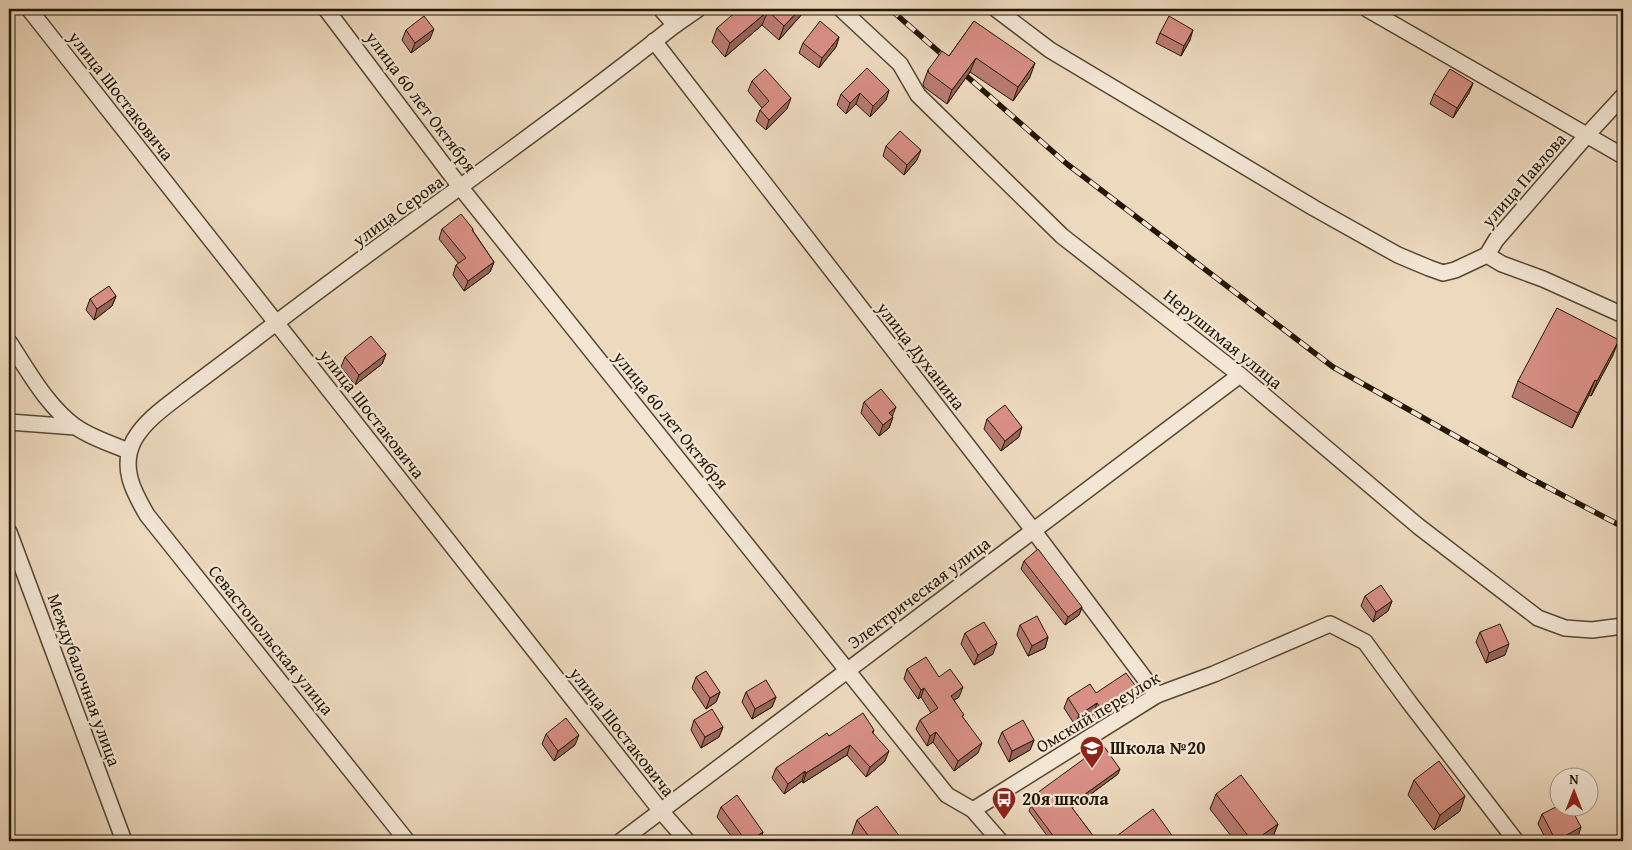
<svg xmlns="http://www.w3.org/2000/svg" width="1632" height="850" font-family="'Gentium Book Plus',serif">
  <style>
    .lines { fill: none; stroke-linecap: round; stroke-linejoin: round }
    .minor-casing { stroke: #564833; stroke-width: 18 }
    .minor { stroke: #f3e6d5; stroke-width: 15 }
    .rail-casing { stroke: #231705; stroke-width: 5.5 }
    .rail { stroke: #f3e6d5; stroke-width: 4; stroke-dasharray: 11; stroke-linecap: butt }
    .wall { fill: #ba7b72; stroke: #231705 }
    .shaded-wall { fill: #97645d; stroke: #231705 }
    .building { fill: #d88f85; stroke: #231705 }
    .labels { text-anchor: middle; stroke-width: 4.5; stroke-linejoin: round; paint-order: stroke }
    .street-label { font-size: 18px; fill: #231705; stroke: #f3e6d5 }
    .poi-label { font-size: 18px; font-weight: bold; fill: #231705; stroke: #f3e6d5; text-anchor: start }
  </style>
  <rect width="100%" height="100%" fill="#edd9be"/>
  <filter id="stains"><feTurbulence type="fractalNoise" baseFrequency=".004" numOctaves="4"/><feColorMatrix values="0 0 0 0 .2 0 0 0 0 .09 0 0 0 0 .02 0 0 0 .5 -.17"/></filter>
  <radialGradient id="worn" r=".72"><stop offset=".6" stop-color="#630" stop-opacity="0"/><stop offset="1" stop-color="#630" stop-opacity=".3"/></radialGradient>
  <g class="lines">
    <defs>
      <g id="minor">
        <polyline points="29,9 661,811 687,841"/>
        <polyline points="326,9 461,188 947,795 973,810 1000,841"/>
        <polyline points="661,9 675,25"/>
        <polyline points="841,9 900,64 918,95 1062,236 1240,375 1418,526 1538,618 1565,628 1592,630 1623,626"/>
        <polyline points="996,9 1050,50 1314,208 1398,255 1429,268 1443,273 1455,270 1487,255 1496,240 1587,135 1623,96"/>
        <polyline points="1367,9 1623,156"/>
        <polyline points="654,41 1033,530 1157,695"/>
        <polyline points="1487,255 1502,264 1543,279 1623,315"/>
        <path d="M9 342C29 372 47 406 76 427 92 438 111 444 129 451"/>
        <polyline points="9,422 76,427"/>
        <polyline points="9,532 124,841"/>
        <polyline points="973,810 1157,695 1214,674 1330,624 1365,642 1409,702 1516,841"/>
        <path d="M407 841 147 515C133 491 120 467 134 440 146 419 168 405 187 390 208 374 230 358 251 342 391 234 537 135 675 25L698 9"/>
        <polyline points="621,841 1240,375"/>
      </g>
    </defs>
    <use href="#minor" class="minor-casing"/>
    <use href="#minor" class="minor"/>
    <defs>
      <polyline id="rail" points="890,9 1067,164 1333,367 1530,478 1623,527"/>
    </defs>
    <use href="#rail" class="rail-casing"/>
    <use href="#rail" class="rail"/>
  </g>
  <g class="wall">
    <polygon points="745,9 805,9 803,13 779,40 762,25 725,57 712,42 717,28 741,13"/>
    <polygon points="974,21 1030,77 1013,101 970,72 947,104 924,87 923,84 928,70 949,56"/>
    <polygon points="406,30 430,39 411,53 402,40"/>
    <polygon points="1160,33 1190,40 1181,56 1156,43"/>
    <polygon points="839,37 836,47 819,68 799,53 803,43"/>
    <polygon points="752,81 787,109 766,130 756,121 760,110 762,108 748,91"/>
    <polygon points="1473,83 1469,93 1453,118 1430,104 1434,94"/>
    <polygon points="889,90 886,100 870,117 856,104 846,114 837,105 841,94"/>
    <polygon points="886,146 917,160 904,175 883,156"/>
    <polygon points="442,229 473,229 473,231 494,262 490,272 464,291 453,275 456,265 459,264 439,239"/>
    <polygon points="116,296 112,306 94,320 86,310 90,299"/>
    <polygon points="386,354 382,364 355,385 341,367 345,357"/>
    <polygon points="1613,355 1591,396 1589,395 1572,428 1512,397 1518,381"/>
    <polygon points="864,402 893,417 889,428 879,436 861,413"/>
    <polygon points="987,419 1019,437 1001,451 984,429"/>
    <polygon points="1024,561 1082,607 1079,615 1065,625 1021,569"/>
    <polygon points="1365,596 1392,601 1388,611 1373,622 1361,606"/>
    <polygon points="1020,625 1048,637 1045,648 1028,656 1017,635"/>
    <polygon points="1480,632 1505,655 1486,663 1476,642"/>
    <polygon points="965,633 993,654 974,665 961,644"/>
    <polygon points="907,669 939,677 959,697 954,700 963,718 978,753 954,771 933,742 927,746 916,729 920,720 931,713 921,697 918,699 904,679"/>
    <polygon points="696,677 720,692 716,702 706,709 692,688"/>
    <polygon points="1137,688 1134,699 1098,721 1094,714 1075,725 1064,708 1068,698 1096,693"/>
    <polygon points="746,692 776,697 772,707 752,719 742,702"/>
    <polygon points="694,720 723,727 719,737 701,748 691,730"/>
    <polygon points="874,730 873,733 885,761 866,777 847,755 803,783 802,781 784,794 772,778 776,768 829,736"/>
    <polygon points="1002,732 1034,740 1030,750 1009,762 998,742"/>
    <polygon points="546,734 575,745 554,761 542,744"/>
    <polygon points="1118,774 1072,808 1097,841 1051,841 1029,811 1031,806 1033,805 1031,802 1033,796"/>
    <polygon points="1414,780 1460,811 1434,830 1408,795"/>
    <polygon points="1216,794 1278,824 1272,839 1269,841 1235,841 1210,809"/>
    <polygon points="721,807 763,832 760,841 735,841 717,817"/>
    <polygon points="1542,814 1578,837 1570,841 1547,841 1538,824"/>
    <polygon points="857,820 903,841 857,841 852,834"/>
  </g>
  <g class="shaded-wall">
    <polygon points="800,9 805,9 803,13 779,40 784,26"/>
    <polygon points="768,11 762,25 725,57 730,43"/>
    <polygon points="434,29 430,39 411,53 415,43"/>
    <polygon points="1193,30 1190,40 1181,56 1184,46"/>
    <polygon points="839,37 836,47 819,68 822,58"/>
    <polygon points="976,58 970,72 947,104 952,90"/>
    <polygon points="1035,63 1030,77 1013,101 1018,87"/>
    <polygon points="1473,83 1469,93 1453,118 1457,108"/>
    <polygon points="889,90 886,100 870,117 873,106"/>
    <polygon points="860,93 856,104 846,114 850,103"/>
    <polygon points="791,98 787,109 766,130 769,120"/>
    <polygon points="921,150 917,160 904,175 907,165"/>
    <polygon points="494,262 490,272 464,291 468,281"/>
    <polygon points="116,296 112,306 94,320 97,309"/>
    <polygon points="1619,340 1613,355 1591,396 1597,381"/>
    <polygon points="386,354 382,364 355,385 359,375"/>
    <polygon points="1595,380 1589,395 1572,428 1578,413"/>
    <polygon points="896,407 892,417 889,413"/>
    <polygon points="893,417 889,428 879,436 883,425"/>
    <polygon points="1022,427 1019,437 1001,451 1005,441"/>
    <polygon points="1392,601 1388,611 1373,622 1376,612"/>
    <polygon points="1082,607 1079,615 1065,625 1068,617"/>
    <polygon points="1048,637 1045,648 1028,656 1032,646"/>
    <polygon points="997,643 993,654 974,665 978,655"/>
    <polygon points="1509,644 1505,655 1486,663 1489,653"/>
    <polygon points="963,687 959,697 947,705 951,696"/>
    <polygon points="924,688 921,697 918,699 921,690"/>
    <polygon points="1137,688 1134,699 1098,721 1102,710"/>
    <polygon points="720,692 716,702 706,709 710,698"/>
    <polygon points="776,697 772,707 752,719 755,709"/>
    <polygon points="1097,703 1094,714 1075,725 1079,715"/>
    <polygon points="723,727 719,737 701,748 705,737"/>
    <polygon points="936,732 933,742 927,746 930,736"/>
    <polygon points="579,735 575,745 554,761 558,751"/>
    <polygon points="1034,740 1030,750 1009,762 1012,751"/>
    <polygon points="982,743 978,753 954,771 958,761"/>
    <polygon points="850,745 847,755 803,783 806,773"/>
    <polygon points="889,751 885,761 866,777 870,767"/>
    <polygon points="1120,769 1118,774 1069,810 1070,805"/>
    <polygon points="805,771 802,781 784,794 788,784"/>
    <polygon points="1465,796 1460,811 1434,830 1440,815"/>
    <polygon points="1278,824 1272,839 1269,841 1254,841"/>
    <polygon points="1581,827 1578,837 1570,841 1555,841"/>
    <polygon points="763,832 760,841 750,841"/>
  </g>
  <g class="building">
    <polygon points="745,9 800,9 784,26 768,11 730,43 717,28 738,10 741,13"/>
    <polygon points="424,16 434,29 415,43 406,30"/>
    <polygon points="1169,16 1193,30 1184,46 1160,33"/>
    <polygon points="820,21 839,37 822,58 803,43"/>
    <polygon points="974,21 1035,63 1018,87 976,58 952,90 929,73 928,70 942,51 949,56"/>
    <polygon points="867,68 889,90 873,106 860,93 850,103 841,94"/>
    <polygon points="765,69 791,98 769,120 760,110 769,101 752,81"/>
    <polygon points="1450,69 1473,83 1457,108 1434,94"/>
    <polygon points="900,131 921,150 907,165 886,146"/>
    <polygon points="461,214 473,229 472,230 494,262 468,281 456,265 466,258 442,229"/>
    <polygon points="109,286 116,296 97,309 90,299"/>
    <polygon points="1557,308 1619,340 1597,381 1595,380 1578,413 1518,381"/>
    <polygon points="371,336 386,354 359,375 345,357"/>
    <polygon points="881,389 896,407 889,413 893,417 883,425 864,402"/>
    <polygon points="1005,405 1022,427 1005,441 987,419"/>
    <polygon points="1038,549 1082,607 1068,617 1024,561"/>
    <polygon points="1381,585 1392,601 1376,612 1365,596"/>
    <polygon points="1037,616 1048,637 1032,646 1020,625"/>
    <polygon points="984,622 997,643 978,655 965,633"/>
    <polygon points="1500,624 1509,644 1489,653 1480,632"/>
    <polygon points="926,657 939,677 950,669 963,687 951,696 964,715 962,716 982,743 958,761 936,732 930,736 920,720 938,708 924,688 921,690 907,669"/>
    <polygon points="706,671 720,692 710,698 696,677"/>
    <polygon points="1126,673 1137,688 1102,710 1097,703 1079,715 1068,698 1090,684 1096,693"/>
    <polygon points="766,680 776,697 755,709 746,692"/>
    <polygon points="712,709 723,727 705,737 694,720"/>
    <polygon points="863,713 874,730 872,732 889,751 870,767 850,745 806,773 805,771 788,784 776,768 827,733 829,736"/>
    <polygon points="566,718 579,735 558,751 546,734"/>
    <polygon points="1023,720 1034,740 1012,751 1002,732"/>
    <polygon points="1103,745 1120,769 1070,805 1097,841 1057,841 1031,806 1036,803 1033,796"/>
    <polygon points="1439,761 1465,796 1440,815 1414,780"/>
    <polygon points="1241,775 1278,824 1254,841 1252,841 1216,794"/>
    <polygon points="737,795 763,832 750,841 746,841 721,807"/>
    <polygon points="1560,805 1560,808 1571,808 1581,827 1556,841 1542,814"/>
    <polygon points="877,806 903,841 872,841 857,820"/>
    <polygon points="1153,809 1176,841 1110,841"/>
  </g>
  <defs>
    <symbol id="school-pin" viewBox="-11 -11 22 30"><path d="M0 17L-7.5 6A9.5 9.5 0 1 1 7.5 6Z" fill="#8f2418" stroke="#f3e6d5"/><path d="M0-5L7-2L0 1L-7-2ZM-4 1L0 2.5L4 1V4Q0 6-4 4Z" fill="#fff"/></symbol>
    <symbol id="bus-pin" viewBox="-11 -11 22 30"><path d="M0 17L-7.5 6A9.5 9.5 0 1 1 7.5 6Z" fill="#8f2418" stroke="#f3e6d5"/><path d="M-5-6H5V4H4V6H2V4H-2V6H-4V4H-5ZM-3.5-4V0h7V-4ZM-3.5 1.2v1.5H-2V1.2ZM2 1.2v1.5H3.5V1.2Z" fill="#fff"/></symbol>
  </defs>
  <g fill-rule="evenodd">
    <use href="#school-pin" x="1078" y="734" width="28" height="38"/>
    <use href="#bus-pin" x="990" y="785" width="28" height="38"/>
  </g>
  <g class="labels">
    <g class="street-label">
      <text transform="translate(121 96) rotate(52)" y="6">улица Шостаковича</text>
      <text transform="translate(421 102) rotate(53)" y="6">улица 60 лет Октября</text>
      <text transform="translate(1524 180) rotate(-49)" y="6">улица Павлова</text>
      <text transform="translate(398 211) rotate(-36)" y="6">улица Серова</text>
      <text transform="translate(1223 339) rotate(39)" y="6">Нерушимая улица</text>
      <text transform="translate(921 356) rotate(52)" y="6">улица Духанина</text>
      <text transform="translate(372 414) rotate(52)" y="6">улица Шостаковича</text>
      <text transform="translate(671 420) rotate(51)" y="6">улица 60 лет Октября</text>
      <text transform="translate(919 593) rotate(-37)" y="6">Электрическая улица</text>
      <text transform="translate(271 640) rotate(51)" y="6">Севастопольская улица</text>
      <text transform="translate(84 680) rotate(70)" y="6">Междубалочная улица</text>
      <text transform="translate(1098 712) rotate(-31)" y="6">Омский переулок</text>
      <text transform="translate(622 732) rotate(52)" y="6">улица Шостаковича</text>
    </g>
    <g class="poi-label">
      <text x="1110" y="754">Школа №20</text>
      <text x="1022" y="805">20я школа</text>
    </g>
  </g>
  <rect width="1632" height="850" fill="none" stroke="#edd9be" stroke-width="30"/>
  <rect x="10" y="10" width="1612" height="830" fill="none" stroke="#231705" stroke-width="2.5"/>
  <rect x="15" y="15" width="1602" height="820" fill="none" stroke="#231705"/>
  <g transform="translate(1574 792)"><circle r="24" fill="#f3e6d5" stroke="#a09382"/>
  <path d="M0-4L9 19L0 12L-9 19Z" fill="#8f2418"/>
  <text y="-8" font-size="14" font-weight="bold" text-anchor="middle" fill="#231705">N</text>
  </g>
  <rect width="100%" height="100%" filter="url(#stains)"/>
  <rect width="100%" height="100%" fill="url(#worn)"/>
</svg>
